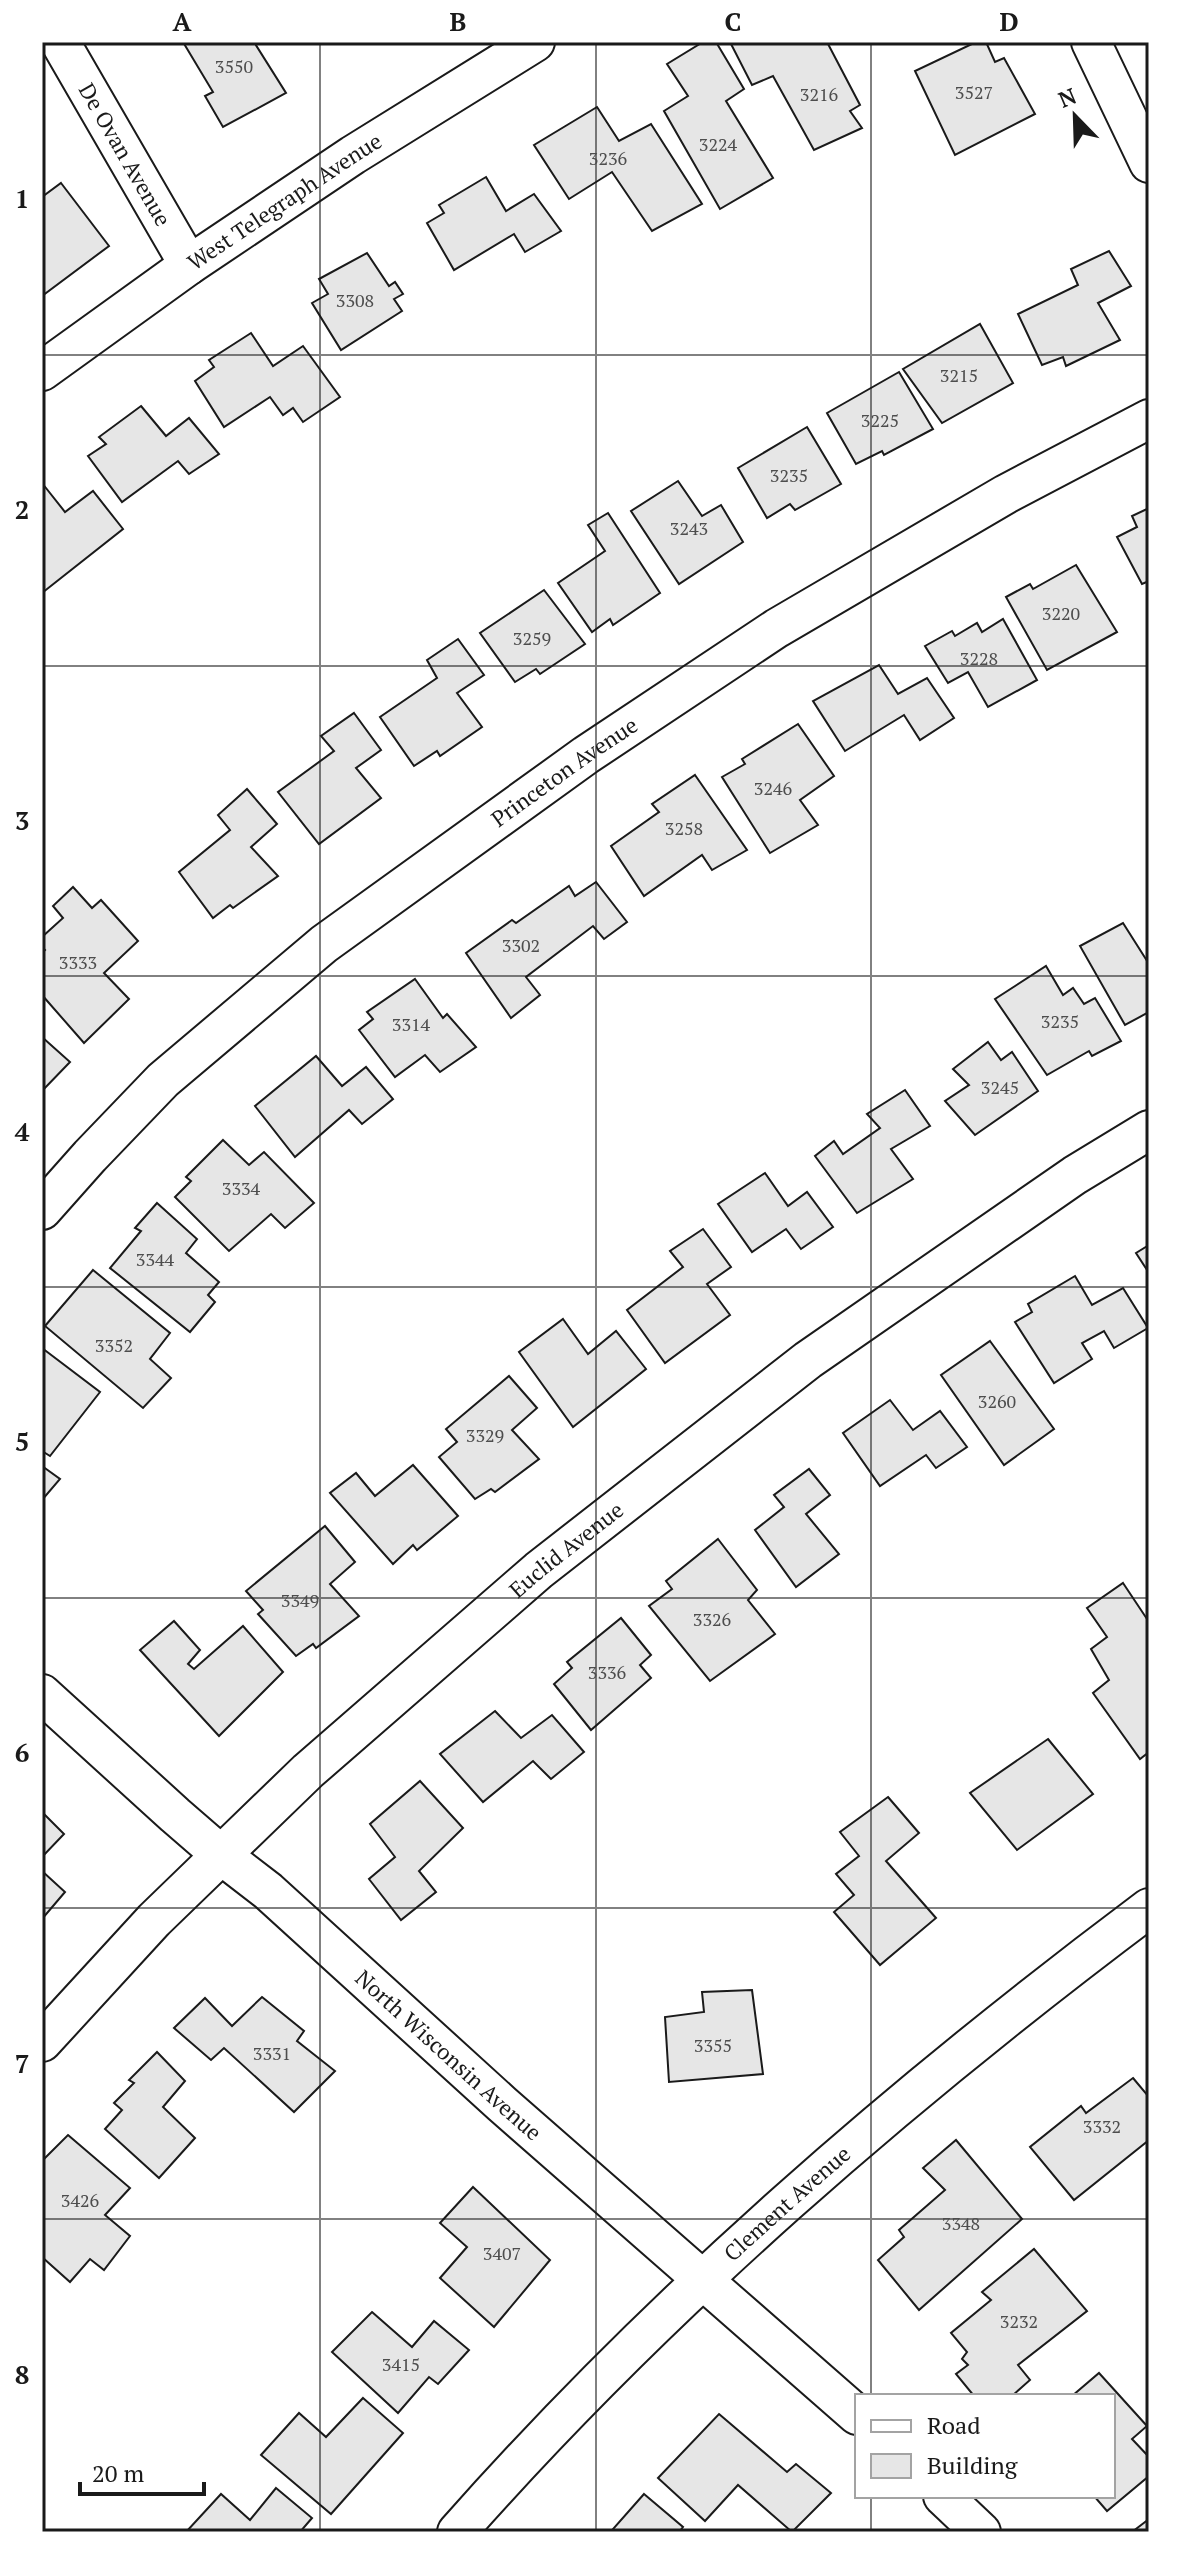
<svg xmlns="http://www.w3.org/2000/svg" width="1191" height="2574" font-family="'PT Serif',serif">
  <style>
    .building { fill: #e6e6e6; stroke: #1a1a1a; stroke-width: 2 }
    .lines { fill: none; stroke-linecap: round; stroke-linejoin: round }
    .minor-casing { stroke: #1a1a1a; stroke-width: 42 }
    .minor { stroke: #fff; stroke-width: 38 }
    .grid { fill: none; stroke: #1a1a1a; stroke-width: 2; stroke-opacity: 0.55 }
    .labels { text-anchor: middle; stroke-width: 6; stroke-linejoin: round; paint-order: stroke }
    .number-label { font-size: 18px; fill: #4d4d4d }
    .street-label { font-size: 22px; fill: #1a1a1a; stroke: #fff }
    .neatline { fill: none; stroke: #1a1a1a; stroke-width: 3 }
    .grid-label { font-size: 26px; text-anchor: middle; font-weight: bold; fill: #1a1a1a }
  </style>
  <rect width="100%" height="100%" fill="#fff"/>
  <g class="building">
    <polygon points="183,42 254,42 286,93 223,127 205,96 213,92"/>
    <polygon points="703,42 716,42 744,89 726,101 773,178 720,209 664,111 688,96 667,64"/>
    <polygon points="730,42 827,42 860,105 850,111 862,128 814,150 773,76 752,85"/>
    <polygon points="976,42 986,42 995,62 1004,58 1035,114 955,155 915,71"/>
    <polygon points="597,107 619,141 651,124 702,204 652,231 612,172 569,199 534,145"/>
    <polygon points="486,177 506,211 534,194 561,231 525,252 514,234 454,270 427,223 444,213 439,205"/>
    <polygon points="61,183 109,246 42,296 42,197"/>
    <polygon points="1109,251 1131,286 1098,303 1120,340 1066,366 1063,357 1042,365 1018,314 1078,285 1071,269"/>
    <polygon points="367,253 389,286 395,282 403,294 394,299 402,311 341,350 312,303 328,294 319,279"/>
    <polygon points="980,324 1013,383 942,423 903,369"/>
    <polygon points="251,333 273,366 303,346 340,397 303,422 293,408 283,415 270,397 224,427 195,381 214,367 209,360"/>
    <polygon points="899,372 933,429 884,455 882,451 856,464 827,413"/>
    <polygon points="141,406 166,436 189,418 219,454 189,474 178,461 122,502 88,456 106,444 99,437"/>
    <polygon points="807,427 841,484 795,510 790,504 767,518 738,468"/>
    <polygon points="678,481 702,516 721,505 743,542 679,584 631,511"/>
    <polygon points="42,483 65,512 93,491 123,529 42,593"/>
    <polygon points="1149,508 1149,581 1142,584 1117,537 1137,527 1132,516"/>
    <polygon points="608,513 660,593 613,625 610,619 592,632 558,583 605,551 588,525"/>
    <polygon points="1076,565 1117,632 1047,670 1006,597 1030,584 1033,589"/>
    <polygon points="544,590 585,644 540,674 536,669 515,682 480,633"/>
    <polygon points="1003,619 1037,680 988,707 968,672 948,683 925,646 952,631 955,636 977,623 982,632"/>
    <polygon points="458,639 484,675 457,693 482,727 440,756 437,751 414,766 380,717 437,678 427,660"/>
    <polygon points="879,665 898,694 927,678 954,718 920,740 904,715 845,751 813,701"/>
    <polygon points="354,713 381,750 356,768 381,798 319,844 278,792 334,751 321,736"/>
    <polygon points="798,724 834,776 800,800 818,825 770,853 722,777 745,764 742,759"/>
    <polygon points="695,775 747,850 712,870 702,855 644,896 611,846 659,812 652,804"/>
    <polygon points="247,789 277,824 251,847 278,876 233,908 230,905 213,918 179,872 230,830 218,815"/>
    <polygon points="596,882 627,922 604,939 593,926 526,977 540,995 511,1018 466,953 512,920 516,923 569,886 575,896"/>
    <polygon points="73,887 92,908 101,900 138,941 104,973 129,999 84,1043 42,995 42,953 45,950 42,947 42,937 63,918 53,906"/>
    <polygon points="1123,923 1149,964 1149,1012 1125,1025 1080,946"/>
    <polygon points="1046,966 1063,995 1073,988 1084,1004 1095,998 1121,1041 1092,1056 1089,1051 1047,1075 995,999"/>
    <polygon points="415,979 443,1018 447,1014 476,1047 440,1072 425,1055 395,1077 359,1030 373,1019 367,1012"/>
    <polygon points="42,1037 70,1062 42,1091"/>
    <polygon points="988,1042 1001,1060 1012,1052 1038,1091 975,1135 945,1101 969,1085 953,1069"/>
    <polygon points="316,1056 342,1086 366,1067 393,1099 362,1124 349,1110 295,1157 255,1106"/>
    <polygon points="905,1090 930,1126 891,1149 913,1179 857,1213 815,1156 834,1141 843,1154 880,1128 867,1114"/>
    <polygon points="223,1140 249,1165 264,1152 314,1203 285,1228 271,1214 229,1251 175,1197 191,1181 186,1177"/>
    <polygon points="765,1173 788,1206 807,1192 833,1227 801,1249 786,1229 752,1252 718,1204"/>
    <polygon points="157,1203 197,1239 186,1253 219,1282 208,1295 215,1302 190,1332 110,1268 141,1231 135,1228"/>
    <polygon points="703,1229 731,1267 707,1284 730,1315 665,1363 627,1310 683,1267 670,1251"/>
    <polygon points="1149,1245 1149,1273 1136,1253"/>
    <polygon points="93,1270 170,1333 150,1359 171,1378 143,1408 45,1326"/>
    <polygon points="1075,1276 1092,1305 1123,1288 1148,1328 1114,1348 1104,1331 1082,1343 1092,1359 1054,1383 1015,1322 1032,1312 1028,1304"/>
    <polygon points="563,1319 588,1354 616,1331 646,1369 573,1427 519,1352"/>
    <polygon points="990,1341 1054,1429 1004,1465 941,1375"/>
    <polygon points="42,1348 100,1392 50,1456 42,1451"/>
    <polygon points="509,1376 537,1408 512,1430 539,1459 495,1492 491,1489 475,1499 439,1457 457,1442 446,1429"/>
    <polygon points="890,1400 913,1430 940,1411 967,1447 936,1468 926,1455 880,1486 843,1433"/>
    <polygon points="413,1465 458,1516 417,1550 413,1545 393,1564 330,1493 356,1473 375,1496"/>
    <polygon points="42,1466 60,1479 42,1500"/>
    <polygon points="809,1469 830,1495 806,1514 839,1554 796,1587 755,1530 784,1507 774,1495"/>
    <polygon points="325,1526 355,1562 330,1584 359,1616 316,1648 313,1644 296,1656 258,1614 263,1610 246,1591"/>
    <polygon points="718,1539 757,1590 748,1600 775,1634 710,1681 649,1606 672,1589 666,1581"/>
    <polygon points="1123,1583 1149,1622 1149,1752 1140,1759 1093,1693 1109,1680 1091,1649 1107,1637 1087,1608"/>
    <polygon points="621,1618 651,1655 640,1665 651,1678 591,1730 554,1684 572,1668 567,1662"/>
    <polygon points="174,1621 200,1650 188,1664 194,1669 243,1626 283,1672 219,1736 140,1650"/>
    <polygon points="495,1711 521,1738 552,1715 584,1752 551,1779 533,1761 483,1802 440,1754"/>
    <polygon points="1048,1739 1093,1794 1017,1850 970,1793"/>
    <polygon points="420,1781 463,1828 419,1871 436,1892 401,1920 369,1879 395,1857 370,1824"/>
    <polygon points="888,1797 919,1833 886,1861 936,1918 880,1965 834,1912 854,1895 836,1874 859,1856 840,1832"/>
    <polygon points="42,1812 64,1834 42,1857"/>
    <polygon points="42,1871 65,1892 42,1919"/>
    <polygon points="752,1990 763,2074 669,2082 665,2017 704,2012 702,1992"/>
    <polygon points="262,1997 304,2031 297,2041 335,2071 294,2112 224,2048 211,2060 174,2028 205,1998 232,2026"/>
    <polygon points="157,2052 185,2081 163,2107 195,2138 159,2178 105,2129 122,2110 114,2103 134,2083 129,2080"/>
    <polygon points="1133,2078 1149,2097 1149,2140 1074,2200 1030,2147 1081,2106 1086,2113"/>
    <polygon points="68,2135 130,2188 105,2215 130,2236 104,2270 90,2259 70,2282 42,2257 42,2161"/>
    <polygon points="956,2140 1022,2219 919,2310 878,2260 904,2237 899,2230 945,2190 923,2168"/>
    <polygon points="473,2187 550,2260 494,2327 440,2278 467,2247 440,2223"/>
    <polygon points="1034,2249 1087,2311 1018,2365 1030,2380 1012,2396 974,2396 956,2374 968,2365 962,2359 967,2352 951,2333 991,2300 982,2292"/>
    <polygon points="372,2312 412,2347 434,2321 469,2350 438,2384 429,2377 398,2413 332,2352"/>
    <polygon points="1099,2373 1147,2426 1132,2439 1149,2457 1149,2476 1107,2511 1094,2496 1113,2496 1113,2396 1072,2396"/>
    <polygon points="363,2398 403,2433 331,2514 261,2455 299,2413 326,2437"/>
    <polygon points="719,2414 787,2472 796,2464 831,2493 792,2532 738,2485 705,2521 658,2478"/>
    <polygon points="276,2488 312,2518 300,2532 186,2532 221,2494 250,2520"/>
    <polygon points="644,2494 683,2527 679,2532 617,2532 613,2529"/>
    <polygon points="1149,2519 1149,2532 1132,2532"/>
  </g>
  <g class="lines">
    <defs>
      <g id="minor">
        <path id="s1" d="M60 42 189 265"/>
        <polyline points="1091,42 1149,163"/>
        <path id="s2" d="M42 371 189 265 353 155 535 42"/>
        <path id="s3" d="M42 1210 90 1156 163 1080 324 944 586 755 777 628 1006 494 1149 419"/>
        <path id="s4" d="M42 1694 175 1815 220 1854 268 1891 502 2104 857 2415"/>
        <path id="s5" d="M42 2042 154 1920 308 1771 539 1570 808 1360 1075 1175 1149 1130"/>
        <polyline points="943,2496 981,2532"/>
        <path id="s6" d="M457 2532C663 2299 901 2094 1149 1908"/>
      </g>
    </defs>
    <use href="#minor" class="minor-casing"/>
    <use href="#minor" class="minor"/>
  </g>
  <path class="grid" d="M320 42V2532M596 42V2532M871 42V2396M42 355H1149M42 666H1149M42 976H1149M42 1287H1149M42 1598H1149M42 1908H1149M42 2219H1149M871 2496V2532"/>
  <g class="labels">
    <g class="number-label">
      <text x="234" y="73">3550</text>
      <text x="974" y="99">3527</text>
      <text x="819" y="101">3216</text>
      <text x="718" y="151">3224</text>
      <text x="608" y="165">3236</text>
      <text x="355" y="307">3308</text>
      <text x="959" y="382">3215</text>
      <text x="880" y="427">3225</text>
      <text x="789" y="482">3235</text>
      <text x="689" y="535">3243</text>
      <text x="1061" y="620">3220</text>
      <text x="532" y="645">3259</text>
      <text x="979" y="665">3228</text>
      <text x="773" y="795">3246</text>
      <text x="684" y="835">3258</text>
      <text x="521" y="952">3302</text>
      <text x="78" y="969">3333</text>
      <text x="1060" y="1028">3235</text>
      <text x="411" y="1031">3314</text>
      <text x="1000" y="1094">3245</text>
      <text x="241" y="1195">3334</text>
      <text x="155" y="1266">3344</text>
      <text x="114" y="1352">3352</text>
      <text x="997" y="1408">3260</text>
      <text x="485" y="1442">3329</text>
      <text x="300" y="1607">3349</text>
      <text x="712" y="1626">3326</text>
      <text x="607" y="1679">3336</text>
      <text x="713" y="2052">3355</text>
      <text x="272" y="2060">3331</text>
      <text x="1102" y="2133">3332</text>
      <text x="80" y="2207">3426</text>
      <text x="961" y="2230">3348</text>
      <text x="502" y="2260">3407</text>
      <text x="1019" y="2328">3232</text>
      <text x="401" y="2371">3415</text>
    </g>
    <g class="street-label">
      <text dy="8" stroke="none"><textPath href="#s1" startOffset="130">De Ovan Avenue</textPath></text>
      <text dy="8" stroke="none"><textPath href="#s2" startOffset="296">West Telegraph Avenue</textPath></text>
      <text dy="8" stroke="none"><textPath href="#s3" startOffset="684">Princeton Avenue</textPath></text>
      <text dy="8" stroke="none"><textPath href="#s5" startOffset="720">Euclid Avenue</textPath></text>
      <text dy="8" stroke="none"><textPath href="#s4" startOffset="544">North Wisconsin Avenue</textPath></text>
      <text dy="8" stroke="none"><textPath href="#s6" startOffset="466">Clement Avenue</textPath></text>
    </g>
  </g>
  <rect width="1191" height="2574" fill="none" stroke="#ffffff" stroke-width="88"/>
  <rect x="855" y="2394" width="260" height="104" fill="#ffffff" stroke="#a3a3a3" stroke-width="2"/>
  <rect x="871" y="2420" width="40" height="12" fill="#ffffff" stroke="#a3a3a3" stroke-width="2"/>
  <text x="927" y="2434" font-size="24" fill="#1a1a1a">Road</text>
  <rect x="871" y="2454" width="40" height="24" fill="#e6e6e6" stroke="#a3a3a3" stroke-width="2"/>
  <text x="927" y="2474" font-size="24" fill="#1a1a1a">Building</text>
  <g transform="translate(1075 116) rotate(337)" stroke="#ffffff" stroke-width="6" paint-order="stroke">
  <path d="M0-6L14 30L0 20L-14 30Z" fill="#1a1a1a"/>
  <text y="-12" font-size="22" font-weight="bold" text-anchor="middle" fill="#1a1a1a">N</text>
  </g>
  <path d="M80 2482v12h124v-12" fill="none" stroke="#1a1a1a" stroke-width="4"/>
  <text x="92" y="2482" font-size="24" fill="#1a1a1a" stroke="#ffffff" stroke-width="6" paint-order="stroke">20 m</text>
  <rect x="44" y="44" width="1103" height="2486" class="neatline"/>
  <g class="grid-label">
    <text x="182" y="31">A</text>
    <text x="458" y="31">B</text>
    <text x="733" y="31">C</text>
    <text x="1009" y="31">D</text>
    <text x="22" y="208">1</text>
    <text x="22" y="519">2</text>
    <text x="22" y="830">3</text>
    <text x="22" y="1141">4</text>
    <text x="22" y="1451">5</text>
    <text x="22" y="1762">6</text>
    <text x="22" y="2073">7</text>
    <text x="22" y="2384">8</text>
  </g>
</svg>
